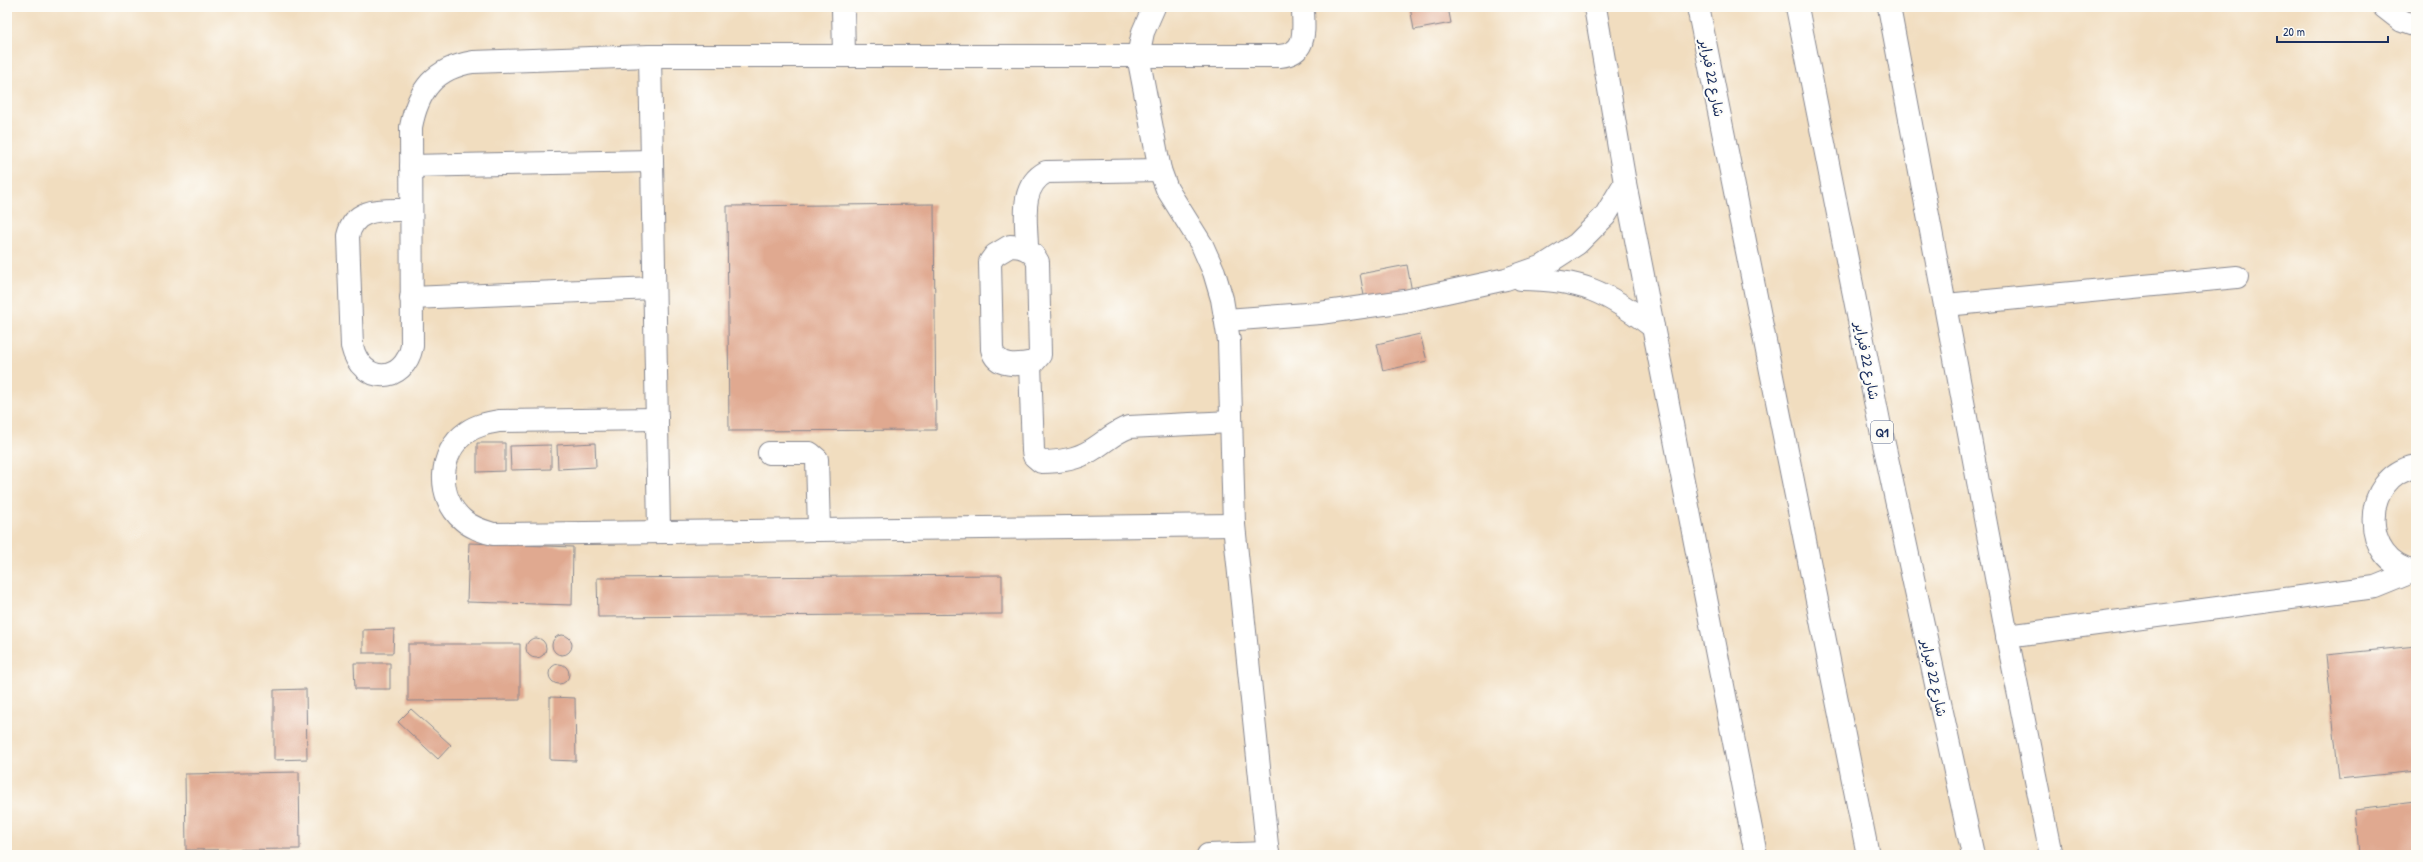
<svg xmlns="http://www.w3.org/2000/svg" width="2423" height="862" font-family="'Patrick Hand','Playpen Sans Arabic',sans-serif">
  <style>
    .building { fill: #e0a990 }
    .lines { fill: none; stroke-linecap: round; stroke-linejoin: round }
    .minor-casing { stroke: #86868e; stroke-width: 24 }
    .major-casing { stroke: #86868e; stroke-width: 24 }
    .highway-casing { stroke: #86868e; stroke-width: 24 }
    .minor { stroke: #fff; stroke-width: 22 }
    .major { stroke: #fff; stroke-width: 22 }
    .highway { stroke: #fff; stroke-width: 22 }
    .labels { text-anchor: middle; stroke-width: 4; stroke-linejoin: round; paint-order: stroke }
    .shield { fill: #fdfcf7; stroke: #5f6c8c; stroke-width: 1 }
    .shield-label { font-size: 13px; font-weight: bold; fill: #1b2f5e }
    .street-label { font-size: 14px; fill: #1b2f5e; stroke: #fdfcf7 }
  </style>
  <rect width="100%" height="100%" fill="#fdfcf7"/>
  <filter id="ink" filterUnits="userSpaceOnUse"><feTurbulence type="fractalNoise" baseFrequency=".025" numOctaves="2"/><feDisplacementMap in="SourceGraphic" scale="8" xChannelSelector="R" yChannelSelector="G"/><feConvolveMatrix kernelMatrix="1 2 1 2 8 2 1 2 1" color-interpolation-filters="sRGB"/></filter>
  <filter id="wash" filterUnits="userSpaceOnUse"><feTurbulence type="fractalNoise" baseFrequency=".012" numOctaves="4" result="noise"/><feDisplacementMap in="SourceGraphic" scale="16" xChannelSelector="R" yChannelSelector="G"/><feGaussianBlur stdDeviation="0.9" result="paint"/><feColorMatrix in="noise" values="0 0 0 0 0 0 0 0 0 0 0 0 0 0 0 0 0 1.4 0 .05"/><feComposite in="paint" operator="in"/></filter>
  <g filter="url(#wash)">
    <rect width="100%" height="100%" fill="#f1ddbf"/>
    <g id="blocks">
      <g class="building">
        <polygon points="1410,7 1448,7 1451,23 1414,30"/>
        <polygon points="934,204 936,430 729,431 727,206"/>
        <polygon points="1407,265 1412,292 1365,301 1360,274"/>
        <polygon points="1420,334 1427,361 1383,371 1377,344"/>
        <polygon points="477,443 505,443 505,471 477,472"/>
        <polygon points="595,443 596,467 558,469 557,445"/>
        <polygon points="551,445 551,469 511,470 510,446"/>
        <polygon points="469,543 573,547 572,605 467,602"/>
        <polygon points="1002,575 1002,614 598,617 597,578"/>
        <polygon points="394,629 393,653 363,653 363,630"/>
        <circle cx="562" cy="645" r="10"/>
        <circle cx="536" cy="648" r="10"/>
        <polygon points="408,644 520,644 520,700 408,701"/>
        <polygon points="2416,646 2416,771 2339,779 2326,655"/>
        <polygon points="354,663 390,663 390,689 355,689"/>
        <circle cx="559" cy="674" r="10"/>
        <polygon points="306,689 307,759 274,760 274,690"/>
        <polygon points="550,697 575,698 576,761 550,760"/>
        <polygon points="411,709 451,745 438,759 398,722"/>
        <polygon points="299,772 300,849 186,850 185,774"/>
        <polygon points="2416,802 2416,855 2359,855 2355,809"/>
      </g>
    </g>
  </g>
  <g filter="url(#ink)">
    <use href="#blocks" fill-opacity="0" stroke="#86868e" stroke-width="1"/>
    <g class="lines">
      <defs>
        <g id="minor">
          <polyline points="843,7 844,56"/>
          <polyline points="1154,7 1143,32 1138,56 1160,170 1167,189 1202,245 1214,272 1222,299 1229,341 1234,525 1268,855"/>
          <polyline points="2384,7 2402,21 2416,26"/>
          <polyline points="650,56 659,530"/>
          <polyline points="411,166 652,161"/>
          <path d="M411 210C385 211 355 205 348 236L352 346C361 385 404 385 412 346L411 127C418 90 435 68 473 62L650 56H1280C1309 53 1303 29 1303 7"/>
          <path d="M1010 246C1023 246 1032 250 1038 262L1040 355 1034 362C1018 365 996 368 992 349L990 262 995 255Z"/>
          <path d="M1027 249C1027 222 1018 187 1046 172L1160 170"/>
          <path d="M1521 279C1580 279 1607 292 1653 327"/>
          <polyline points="411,298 654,288"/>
          <polyline points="1946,305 2237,277"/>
          <polyline points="1226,320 1320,313 1405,301 1506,279 1543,266 1577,244 1605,216 1625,183"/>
          <path d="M1030 363 1033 451 1034 456 1041 462C1058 462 1075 460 1090 451 1104 443 1114 432 1129 427L1231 422"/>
          <path d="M657 419 499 421C488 423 477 425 467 432 438 452 436 497 463 520 472 528 483 531 493 534L1234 525"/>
          <polyline points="769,453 810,453 817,459 819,529"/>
          <path d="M2416 466C2360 476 2359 563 2416 572"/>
          <polyline points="2007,636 2375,587 2412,572"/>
          <polyline points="1208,855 1268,853"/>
        </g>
        <g id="major">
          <polyline points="1595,7 1625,183 1756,855"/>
          <polyline points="1889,7 2007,636 2051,855"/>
        </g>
        <g id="highway">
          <polyline points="1698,7 1868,855"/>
          <polyline points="1797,7 1879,421 1973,855"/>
        </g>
      </defs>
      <use href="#minor" class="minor-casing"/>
      <use href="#major" class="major-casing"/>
      <use href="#highway" class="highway-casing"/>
      <use href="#minor" class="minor"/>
      <use href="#major" class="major"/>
      <use href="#highway" class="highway"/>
    </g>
  </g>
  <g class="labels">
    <rect class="shield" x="1871" y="421" width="22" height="22" rx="3"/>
    <g class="shield-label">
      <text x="1882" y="437">Q1</text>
    </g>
    <g class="street-label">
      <text transform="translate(1712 78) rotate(79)" y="5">شارع 22 فبراير</text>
      <text transform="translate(1867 361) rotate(79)" y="5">شارع 22 فبراير</text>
      <text transform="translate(1934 678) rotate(78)" y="5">شارع 22 فبراير</text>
    </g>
  </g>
  <rect width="2423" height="862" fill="none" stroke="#fdfcf7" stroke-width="24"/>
  <path d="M2277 36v6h111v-6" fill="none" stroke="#1b2f5e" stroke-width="2"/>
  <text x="2283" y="36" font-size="12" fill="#1b2f5e" stroke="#fdfcf7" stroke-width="3" paint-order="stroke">20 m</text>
</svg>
